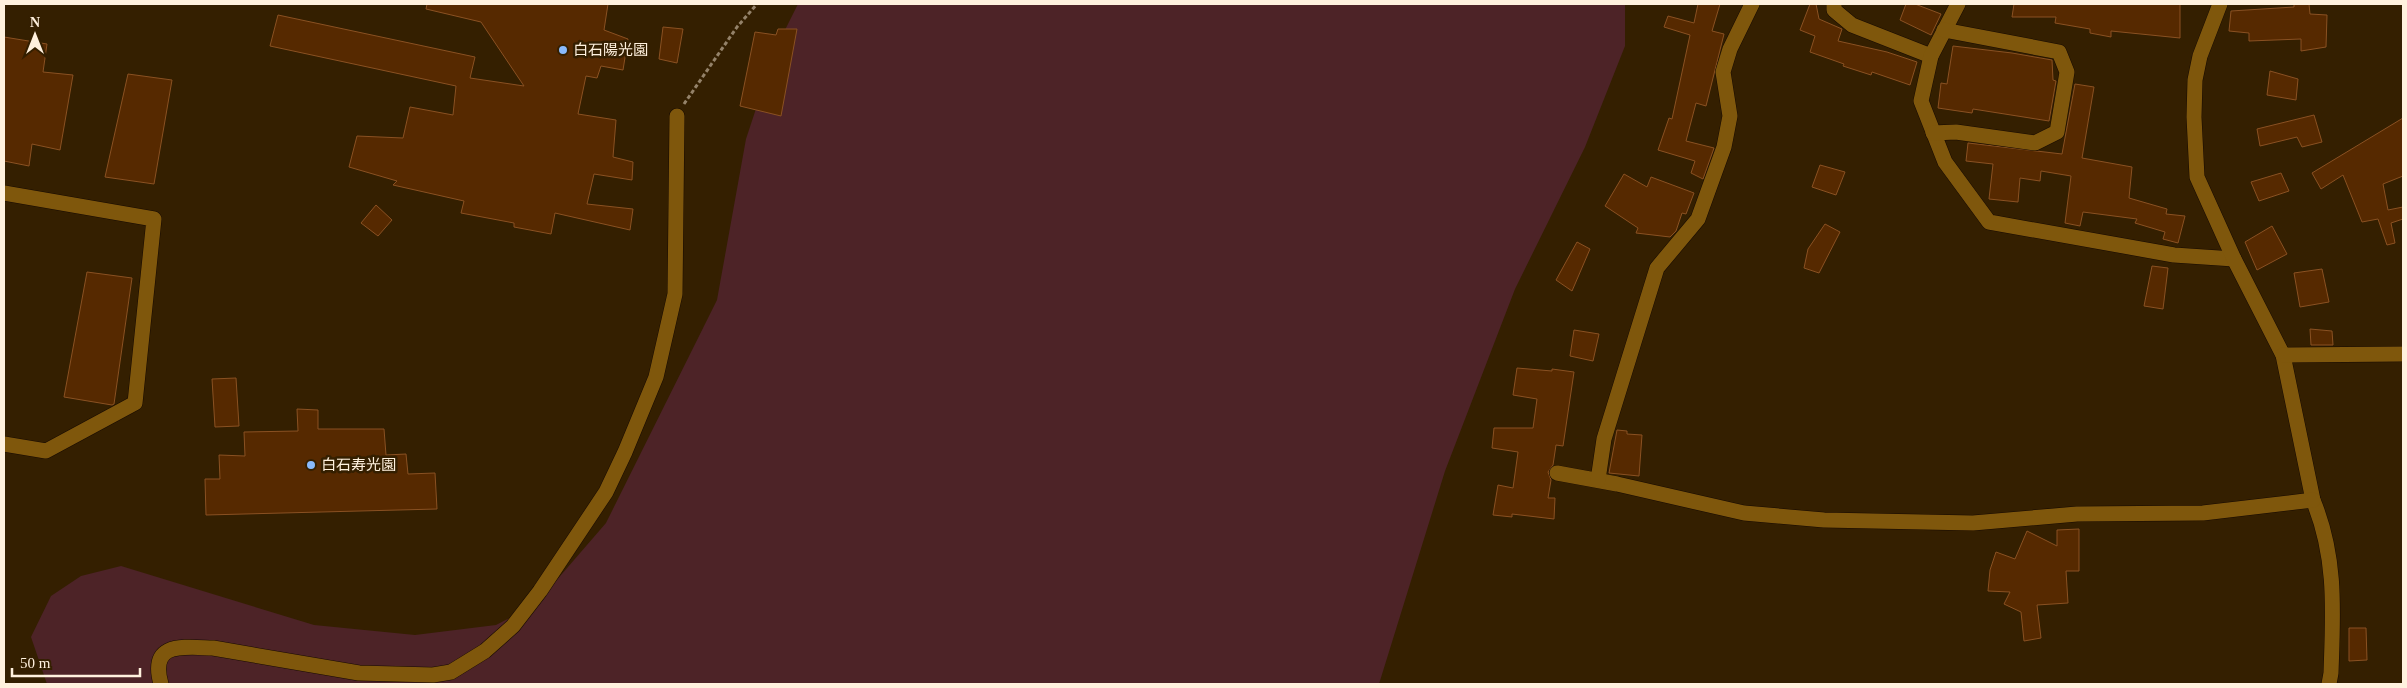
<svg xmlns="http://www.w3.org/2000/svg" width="2407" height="688" font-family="'Times New Roman','Noto Sans JP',serif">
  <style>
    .green { fill: #4d2327 }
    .building { fill: #562900; stroke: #8a5122 }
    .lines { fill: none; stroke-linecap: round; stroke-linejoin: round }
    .minor-casing { stroke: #170a00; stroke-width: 16 }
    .path { stroke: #948269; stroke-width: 3; stroke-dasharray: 4 2.5; stroke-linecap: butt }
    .minor { stroke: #7f570c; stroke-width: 15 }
    .poi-dot { fill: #8abafc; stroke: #341f00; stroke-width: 2 }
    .labels { text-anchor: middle; stroke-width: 5; stroke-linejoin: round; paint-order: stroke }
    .poi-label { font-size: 15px; fill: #fff1de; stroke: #341f00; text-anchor: start }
  </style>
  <rect width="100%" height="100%" fill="#341f00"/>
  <polygon class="green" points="798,4 1625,4 1625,46 1585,147 1515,289 1445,471 1379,684 47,684 31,637 51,596 81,576 121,566 314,625 415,635 496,625 536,604 606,523 717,300 746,139 776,48"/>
  <g class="building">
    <polygon points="427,4 608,4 604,30 628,39 623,70 601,66 597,78 586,76 578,114 616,120 613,157 633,162 632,180 594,174 587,204 633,209 630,230 555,213 551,234 514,227 514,223 461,213 464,201 393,185 397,181 349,167 357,136 403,138 410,107 453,115 456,86 270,46 278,15 475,57 470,78 524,86 481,22 426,9"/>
    <polygon points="1698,4 1720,4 1712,31 1724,34 1706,106 1696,103 1686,141 1714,148 1703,179 1691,173 1695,161 1658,150 1669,118 1672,119 1690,35 1664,27 1668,16 1694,23"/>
    <polygon points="1810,4 1816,4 1819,19 1842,29 1838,41 1887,52 1917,62 1910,85 1872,72 1871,75 1843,66 1844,64 1810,52 1815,36 1800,30"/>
    <polygon points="1906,4 1915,4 1941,14 1931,35 1900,20"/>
    <polygon points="2014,4 2180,4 2180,38 2111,31 2111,37 2090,33 2090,29 2055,23 2056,17 2012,17"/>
    <polygon points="2294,4 2309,4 2310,14 2327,15 2326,47 2301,51 2301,39 2249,41 2249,33 2229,31 2231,11 2294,7"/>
    <polygon points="663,27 683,29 677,63 659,59"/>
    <polygon points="778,29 797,29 781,116 740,106 755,32 776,35"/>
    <polygon points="4,37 47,44 43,72 73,75 60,150 32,144 29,166 4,161"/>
    <polygon points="1953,46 2012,53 2052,60 2053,80 2056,81 2049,121 1973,109 1972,113 1938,108 1941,83 1947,84"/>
    <polygon points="2270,71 2298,79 2296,100 2267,95"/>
    <polygon points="128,74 172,80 154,184 105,177"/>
    <polygon points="2075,84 2094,87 2082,158 2132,167 2129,198 2167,209 2166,214 2185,216 2178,243 2163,239 2165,232 2135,223 2137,219 2083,212 2080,226 2065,223 2071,176 2041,171 2040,181 2020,178 2018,202 1989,199 1993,164 1966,161 1968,143 2062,154"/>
    <polygon points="2314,115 2322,142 2302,147 2297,137 2260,146 2257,129"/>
    <polygon points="2403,118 2403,176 2383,184 2388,210 2403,207 2403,219 2391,223 2395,243 2387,245 2378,219 2362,222 2343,175 2321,189 2312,173"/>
    <polygon points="1820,165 1845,172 1836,195 1812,187"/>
    <polygon points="2281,173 2289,191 2259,201 2251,182"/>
    <polygon points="1624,174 1647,187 1651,177 1694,193 1686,214 1682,213 1676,231 1670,237 1636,233 1638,228 1605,206"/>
    <polygon points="376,205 392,220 378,236 361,223"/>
    <polygon points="1825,224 1840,232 1819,273 1804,268 1808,249"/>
    <polygon points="2272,226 2287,254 2257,270 2245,242"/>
    <polygon points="1577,242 1590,249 1572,291 1556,280"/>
    <polygon points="2152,266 2168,268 2163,309 2144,306"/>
    <polygon points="2322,269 2329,302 2300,307 2294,273"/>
    <polygon points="87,272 132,278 114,404 112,405 64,397"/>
    <polygon points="2310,329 2332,331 2333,345 2311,345"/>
    <polygon points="1574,330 1599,334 1593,361 1570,356"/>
    <polygon points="1517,368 1552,371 1552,369 1574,372 1563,446 1556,445 1553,465 1548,472 1551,480 1548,498 1555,498 1554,519 1512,514 1512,517 1493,515 1498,485 1513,488 1518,452 1492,448 1494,428 1533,428 1537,399 1513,395"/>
    <polygon points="236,378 239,426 215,427 212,379"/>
    <polygon points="297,409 318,410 318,429 384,429 386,455 406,454 408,474 435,473 437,509 206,515 205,479 220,479 219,455 245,456 244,432 298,431"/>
    <polygon points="1617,430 1627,431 1627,434 1642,435 1639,476 1609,473"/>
    <polygon points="2079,529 2079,571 2066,571 2068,603 2037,605 2041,638 2024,641 2021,612 2004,604 2010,592 1988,591 1990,570 1996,552 2015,559 2027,531 2057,546 2057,530"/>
    <polygon points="2349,628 2366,628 2367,660 2349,661"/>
  </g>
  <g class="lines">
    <defs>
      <g id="minor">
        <polyline points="1834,4 1834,10 1852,25 1931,56"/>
        <polyline points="1958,4 1931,56 1921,101 1945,162 1989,222 2174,255 2234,259"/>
        <path d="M2220 4 2200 56 2195 80 2194 117 2197 177 2234 259 2283 355 2313 500C2337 558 2333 612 2331 673L2329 684"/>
        <polyline points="1933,133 1956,132 2035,143 2057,132 2067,72 2059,52 1944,30"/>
        <polyline points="4,193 154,219 135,403 46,451 4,444"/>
        <polyline points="2283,355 2403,354"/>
        <polyline points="1557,473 1617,484 1744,513 1824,520 1973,523 2077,514 2203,513 2313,500"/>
        <polyline points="1598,480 1604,439 1657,268 1698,219 1724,147 1730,116 1723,72 1730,49 1752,4"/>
        <path d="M161 684C149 641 183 647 213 648L359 673 433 675 451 672 485 651 513 626 540 591 606 492 625 452 656 377 675 294 677 116"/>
      </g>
    </defs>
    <use href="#minor" class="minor-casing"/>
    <polyline class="path" points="684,104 737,27 757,4"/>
    <use href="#minor" class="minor"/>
  </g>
  <g class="poi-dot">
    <circle cx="563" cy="50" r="5"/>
    <circle cx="311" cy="465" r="5"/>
  </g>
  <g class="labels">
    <g class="poi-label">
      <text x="573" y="55">白石陽光園</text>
      <text x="321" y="470">白石寿光園</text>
    </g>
  </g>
  <rect width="2407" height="688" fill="none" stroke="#fff1de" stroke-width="10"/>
  <g transform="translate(35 35)" stroke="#341f00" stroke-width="4" paint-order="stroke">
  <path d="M0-4L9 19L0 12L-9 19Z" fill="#fff1de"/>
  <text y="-8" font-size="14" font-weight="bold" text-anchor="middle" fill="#fff1de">N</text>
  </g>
  <path d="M12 668v8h128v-8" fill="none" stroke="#fff1de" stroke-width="2.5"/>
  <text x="20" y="668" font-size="15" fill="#fff1de" stroke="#341f00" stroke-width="4" paint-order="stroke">50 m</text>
</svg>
